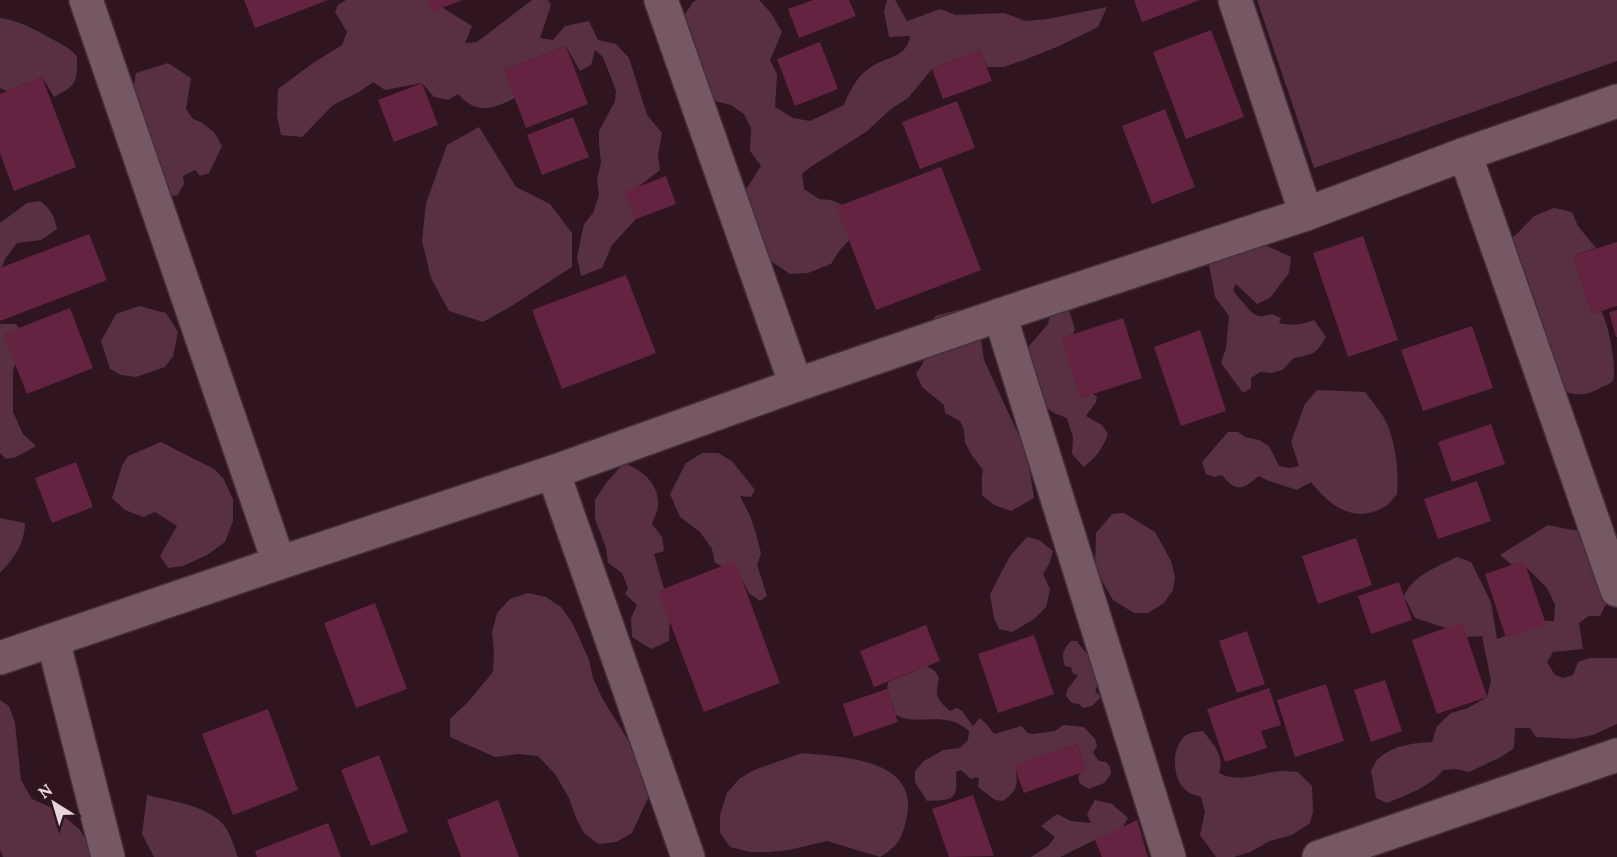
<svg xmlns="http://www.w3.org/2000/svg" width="1617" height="857" font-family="Lora,serif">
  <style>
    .green { fill: #593041 }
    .building { fill: #652342 }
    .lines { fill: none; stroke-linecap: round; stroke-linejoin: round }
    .minor-casing { stroke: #433038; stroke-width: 36 }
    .minor { stroke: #765864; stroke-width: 33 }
  </style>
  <rect width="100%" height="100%" fill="#2e1520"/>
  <g class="green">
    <path d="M346 0H430L472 26 465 43 477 42 532 0H548L551 5 540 38 553 40 565 26 589 21 598 40 616 44 629 58 647 115 662 133 658 155 660 170 638 187 626 192 636 219 612 245 602 268 581 276 577 257 584 224 593 213 599 195 597 179 601 163 599 143V131L615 101 616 91 603 57 595 50 591 65 580 71 566 46 504 70 515 98C493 109 476 115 458 94L448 100 434 97 422 83 385 90 373 82 359 92 333 105 302 137 281 135 277 116 278 89 313 63 342 45 347 32 335 12 338 5Z"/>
    <path d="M697 0H759L771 13 782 32 770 60 777 74 775 107 793 118 810 121 844 105C849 91 858 75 871 67 887 56 907 58 910 36L889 37 884 12 887 0H895L907 21 940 9 956 15 1004 13 1026 21 1048 19 1107 7 1098 27 1057 47 1024 60 1004 67H987L980 50 932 69 908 98 891 109 866 132 812 166 802 174 804 189 819 199 831 200 850 208 856 233 839 251 831 264 808 273 790 274 765 257 743 194 761 166 750 151 751 128 744 114 731 105 703 98 678 25 693 2Z"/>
    <polygon points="1257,0 1617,0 1617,61 1314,168"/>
    <path d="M0 18C17 20 30 27 45 35 58 43 65 44 77 56 77 81 78 85 54 97L42 77 7 91 0 88Z"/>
    <polygon points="168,63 191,78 186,109 193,119 201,122 214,132 222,146 209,173 200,176 195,170 183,176 184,184 177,196 166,195 131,102 136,73"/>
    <polygon points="479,127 516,187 550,204 572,233 572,267 513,305 483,322 449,311 431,278 422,241 426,203 447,145"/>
    <path d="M40 201C51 209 54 216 57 229L41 240 17 243 5 259 0 272V223L27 203Z"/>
    <path d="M1554 208 1572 212 1578 226 1596 248 1573 256 1592 314 1601 311C1609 324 1617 369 1613 381 1610 384 1604 386 1600 388 1582 398 1575 395 1556 388L1526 300 1525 275 1505 246 1534 216Z"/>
    <path d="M1263 244 1291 257 1289 273 1270 298 1257 304 1236 284 1233 290C1237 297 1242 300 1246 306 1255 317 1258 318 1272 314L1281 318 1279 323C1292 326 1302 325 1314 320L1326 337C1315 355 1314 354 1294 358L1282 370 1272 373 1260 372 1251 378V388L1243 393 1221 363 1226 348 1229 316 1215 297 1209 264 1215 248Z"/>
    <path d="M1066 301 1075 329 1073 334 1062 338 1081 398 1093 394 1097 397 1096 402 1086 416 1102 425 1108 434C1102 450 1097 456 1084 467L1072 454 1073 437 1067 418 1056 414 1031 398 1022 360 1028 347 1048 324 1053 302Z"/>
    <polygon points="139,306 166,313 178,332 173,356 165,367 136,377 121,375 110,369 101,341 116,314"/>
    <polygon points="961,309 980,332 984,360 1027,453 1034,498 1011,511 994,505 982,495 982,476 983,470 971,454 965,442 964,430 960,421 945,413 944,405 922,387 916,374 923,363 935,316"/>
    <polygon points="0,324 16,324 25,336 20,347 13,371 13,412 23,434 36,446 16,457 6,459 0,453"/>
    <path d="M1317 390 1365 392C1372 402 1382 412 1387 424 1396 444 1399 472 1397 494 1393 498 1389 505 1384 507 1354 525 1329 505 1311 482L1297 490C1284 485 1271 483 1259 476 1242 490 1237 493 1222 475L1214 477 1206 474 1202 462 1228 432H1238L1245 437 1259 440 1269 446 1279 466 1290 468 1299 466 1291 442 1305 404Z"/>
    <polygon points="161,442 214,469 223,478 233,499 233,521 225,542 207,555 183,566 168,568 160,556 177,526 155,512 143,517 125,510 112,498 122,466 128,456"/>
    <polygon points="702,453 718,453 732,461 755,490 751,497 740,496 750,516 755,530 761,553 757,565 767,596 760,601 749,593 739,574 715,563 712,549 700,532 680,517 670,494 686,463"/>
    <path d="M624 463C643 471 659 483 658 505 658 511 654 518 652 524L662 537 664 551 654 554 670 609 669 641 651 649 632 637 631 618 637 605 625 594 628 588 622 573 608 563 606 548 595 519V500L606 483Z"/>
    <polygon points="1124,513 1155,532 1171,561 1175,577 1173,590 1164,603 1148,613 1134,613 1113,600 1095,569 1096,533 1112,514"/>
    <path d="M0 518 25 523C24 546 15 556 0 573Z"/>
    <path d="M1548 525 1567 529 1595 533 1617 595 1605 606 1600 616H1589L1579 623 1583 649 1553 652 1547 662 1555 675 1563 678 1573 675 1578 662 1589 658H1617V724L1593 735 1573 739 1536 737 1530 728H1515L1514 748 1501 757 1469 772 1456 769 1443 770C1430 787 1406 795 1387 803L1376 798 1371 770C1374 766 1376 760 1380 757 1394 745 1414 743 1432 742L1437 726 1451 713 1468 708 1487 697 1491 681 1482 636 1467 637 1446 628 1415 618 1404 596C1413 575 1437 567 1457 557L1471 562 1491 602 1497 639 1545 621H1554L1555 605 1547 588 1521 562 1512 565 1500 555Z"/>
    <polygon points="1027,537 1039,540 1053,551 1050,562 1043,574 1050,589 1046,607 1034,619 1012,632 999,629 994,618 990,594 1010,556"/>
    <polygon points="528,593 546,597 561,607 573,624 589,660 593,678 602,698 641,761 648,779 648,798 632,833 616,842 598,844 584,833 576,818 569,798 555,774 538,756 518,754 495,757 450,737 450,719 468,702 493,672 494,652 492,633 497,613 510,599"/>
    <path d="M1071 641H1077C1081 649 1089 653 1093 662 1096 670 1094 673 1099 683L1095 691 1101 697 1092 706 1083 708 1079 704 1072 703 1066 696 1067 690 1078 675 1073 674 1071 667 1065 666C1061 656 1063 649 1071 641Z"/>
    <path d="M927 666 935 671 939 678C935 695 936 699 950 711L957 708 962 711 973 726 980 718 988 726 994 734 1021 726 1028 733 1033 734 1055 731 1063 725 1084 727 1095 739 1097 746 1093 753 1099 761 1106 762 1110 767 1111 774 1104 783 1089 789 1080 784 1078 778 1080 773 1086 771 1077 744 1015 766C1018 784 1019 789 1003 801L995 800 978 787 979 779 977 777 971 779 961 770 956 772C956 778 957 788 955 793 952 802 935 800 927 801L915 782V771L924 761 943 750 960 748 968 740 969 731C945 709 918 727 896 715L887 689 888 682Z"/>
    <polygon points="0,700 9,706 15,723 21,780 32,799 48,806 64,816 79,829 98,857 3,857 0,850"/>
    <path d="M1203 731C1213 744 1225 755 1219 773 1239 784 1261 772 1283 771 1287 771 1293 772 1298 772L1312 786 1313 812 1310 823 1292 835 1270 841 1250 852 1234 857H1216L1200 835 1205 812 1201 797C1197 795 1191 795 1188 792 1172 781 1170 749 1185 736 1189 732 1197 732 1203 731Z"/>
    <path d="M802 753C841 757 918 758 907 816 902 838 899 846 880 857L827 841 789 850 769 852H750L730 847 720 833V815L727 793 739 779 754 770Z"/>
    <path d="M147 795C170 801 205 805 222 823 230 832 234 846 238 857H154L142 834Z"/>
    <polygon points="1095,800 1112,804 1128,818 1120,832 1101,842 1095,840 1060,857 1031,857 1048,846 1055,837 1041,826 1057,814 1071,821 1091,823 1087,814"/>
  </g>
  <g class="building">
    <polygon points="244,0 328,0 255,28"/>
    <polygon points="427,0 463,0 431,12"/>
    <polygon points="813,0 849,0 856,16 799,38 788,9"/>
    <polygon points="1134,0 1200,0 1142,22"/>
    <polygon points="1211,30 1244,117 1186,139 1153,52"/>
    <polygon points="820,42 838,89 795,106 777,59"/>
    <polygon points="566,46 588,104 526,128 504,70"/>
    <polygon points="980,50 992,81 943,99 932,69"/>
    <polygon points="42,77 76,167 14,191 0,153 0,94"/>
    <polygon points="422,83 438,125 394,142 378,100"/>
    <polygon points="957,101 975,148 920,169 902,122"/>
    <polygon points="1165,109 1195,187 1152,204 1122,126"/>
    <polygon points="573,117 589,157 542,175 527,135"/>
    <polygon points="941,167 981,270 876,310 836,207"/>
    <polygon points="666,176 676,204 636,219 625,192"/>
    <polygon points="89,234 107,280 0,321 0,268"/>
    <polygon points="1363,236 1398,340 1348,357 1313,253"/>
    <polygon points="1617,242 1617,306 1592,314 1573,256"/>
    <polygon points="626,275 656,353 562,389 532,310"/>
    <polygon points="70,308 93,368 27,394 3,334"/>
    <polygon points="1617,310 1617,337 1616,337 1609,312"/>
    <polygon points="1123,318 1142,378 1081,398 1061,338"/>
    <polygon points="1472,326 1493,388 1423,411 1401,350"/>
    <polygon points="1200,330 1226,411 1181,426 1154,347"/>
    <polygon points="1491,424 1505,464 1452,482 1438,442"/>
    <polygon points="76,462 93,507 52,523 35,478"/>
    <polygon points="1477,481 1491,521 1438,539 1424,499"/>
    <polygon points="1356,538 1372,585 1318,604 1302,556"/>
    <polygon points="735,561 780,683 704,712 658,591"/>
    <polygon points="1524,561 1546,624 1506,638 1485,574"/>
    <polygon points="1399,582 1412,620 1371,634 1358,596"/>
    <polygon points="375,603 407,689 356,708 324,623"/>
    <polygon points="1462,622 1487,697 1437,714 1412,640"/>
    <polygon points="926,625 940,661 874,687 860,651"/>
    <polygon points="1247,631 1265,684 1237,693 1219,641"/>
    <polygon points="1034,635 1054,694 998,713 978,654"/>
    <polygon points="1385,680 1402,731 1371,742 1354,690"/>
    <polygon points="1326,684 1344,741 1295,757 1277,700"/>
    <polygon points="1269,688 1281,725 1261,731 1267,748 1225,762 1207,709"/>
    <polygon points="887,689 898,722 854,737 843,704"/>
    <polygon points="268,709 298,790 233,815 202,734"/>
    <polygon points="1077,744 1086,771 1024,793 1014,766"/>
    <polygon points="379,755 408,832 371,846 341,770"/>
    <polygon points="973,795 994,856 949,857 932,809"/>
    <polygon points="498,800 519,857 461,857 447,820"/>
    <polygon points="1137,820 1148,857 1102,857 1095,840"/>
    <polygon points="328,823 341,857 257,857 255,851"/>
  </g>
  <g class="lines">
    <defs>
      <g id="minor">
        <polyline points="86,0 279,563"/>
        <polyline points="661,0 796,385"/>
        <polyline points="1235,0 1306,214"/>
        <polyline points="1465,154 1617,590"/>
        <polyline points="1000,315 1169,857"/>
        <polyline points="553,472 688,857"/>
        <polyline points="53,640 108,857"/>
        <polyline points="0,658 279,563 553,472 796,385 1000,315 1306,214 1465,154 1617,101"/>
        <polyline points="1319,857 1617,755"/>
      </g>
    </defs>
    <use href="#minor" class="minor-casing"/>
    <use href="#minor" class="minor"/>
  </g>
  <g transform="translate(54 803) rotate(323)" stroke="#2e1520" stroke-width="4.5" paint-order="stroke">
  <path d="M0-4.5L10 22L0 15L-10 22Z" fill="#e6d5db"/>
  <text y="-9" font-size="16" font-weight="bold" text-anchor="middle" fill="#e6d5db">N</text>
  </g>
</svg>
